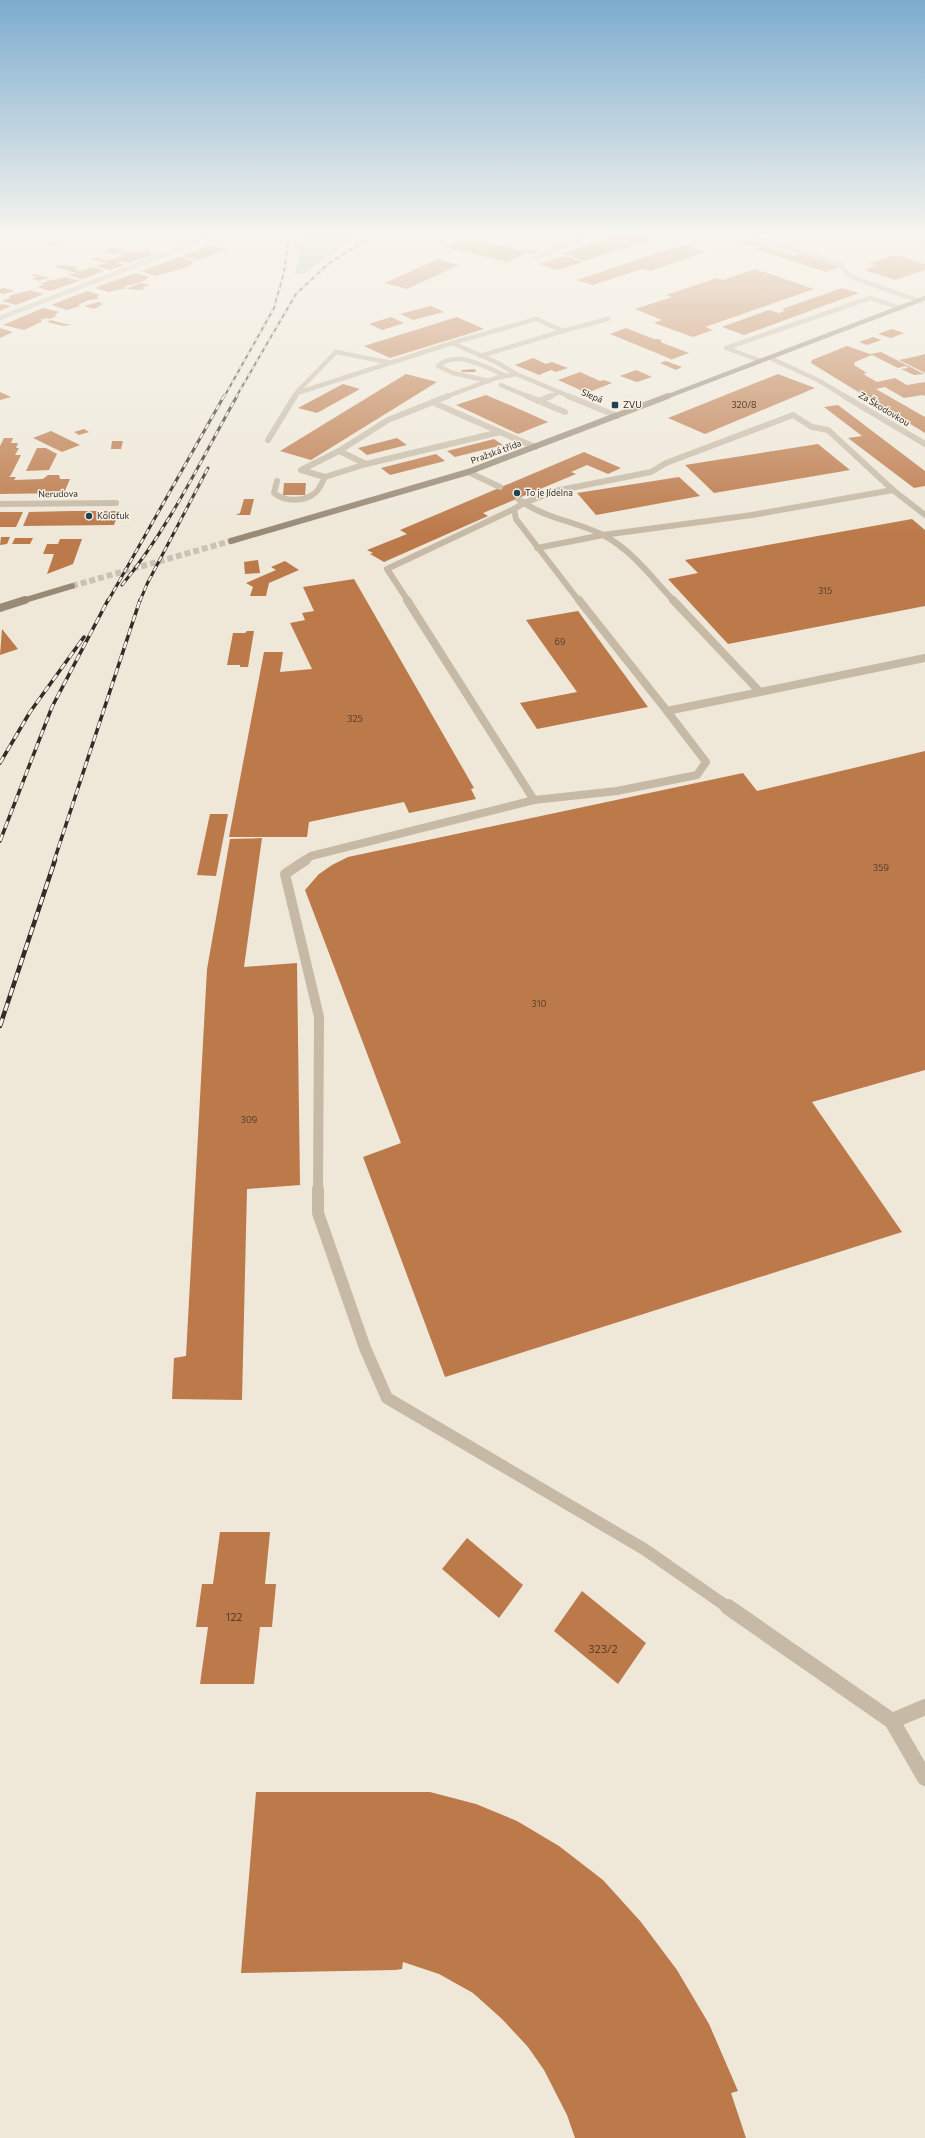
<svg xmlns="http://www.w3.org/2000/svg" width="925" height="2138" font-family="Commissioner,sans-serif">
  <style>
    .green { fill: #abbd9b }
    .building { fill: #bc794a }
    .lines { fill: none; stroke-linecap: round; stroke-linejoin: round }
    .secondary-tunnel { stroke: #c9c2b5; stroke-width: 6; stroke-dasharray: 6 3; stroke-linecap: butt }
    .lane-far5 { stroke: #c6baa6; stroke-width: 4.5 }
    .lane-far4 { stroke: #c6baa6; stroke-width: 6 }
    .lane-far3 { stroke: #c6baa6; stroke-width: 8 }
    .lane-far2 { stroke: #c6baa6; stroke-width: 10 }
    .lane-far1 { stroke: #c6baa6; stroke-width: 12 }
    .lane { stroke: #c6baa6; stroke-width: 16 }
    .street-far1 { stroke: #c6baa6; stroke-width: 4.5 }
    .street { stroke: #c6baa6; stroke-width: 6 }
    .secondary-far2 { stroke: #998a78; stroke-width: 4.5 }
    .secondary-far1 { stroke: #998a78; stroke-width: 6 }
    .secondary { stroke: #998a78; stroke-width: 8 }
    .rail-far3-casing { stroke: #332c27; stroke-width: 2 }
    .rail-far2-casing { stroke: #332c27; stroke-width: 3 }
    .rail-far1-casing { stroke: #332c27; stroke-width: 3.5 }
    .rail-casing { stroke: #332c27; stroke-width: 4.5 }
    .rail-far3 { stroke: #f7f2e5; stroke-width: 1.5; stroke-dasharray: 4; stroke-linecap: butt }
    .rail-far2 { stroke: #f7f2e5; stroke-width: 2; stroke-dasharray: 5.5; stroke-linecap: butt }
    .rail-far1 { stroke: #f7f2e5; stroke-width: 2.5; stroke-dasharray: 7; stroke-linecap: butt }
    .rail { stroke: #f7f2e5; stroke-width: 3; stroke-dasharray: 8; stroke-linecap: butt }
    .poi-dot { fill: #204551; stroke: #f7f2e5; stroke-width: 1.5 }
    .labels { text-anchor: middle; stroke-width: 3; stroke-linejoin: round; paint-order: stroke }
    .far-street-label { font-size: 9px; fill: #332c27; stroke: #f7f2e5 }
    .far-poi-label { font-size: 9px; fill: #332c27; stroke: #f7f2e5; text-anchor: start }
    .number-label { font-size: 9px; fill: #553f30 }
    .near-number-label { font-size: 11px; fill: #553f30 }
  </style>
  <rect width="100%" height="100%" fill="#efe8d9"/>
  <polygon class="green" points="300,235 362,235 328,256 305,273 295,274 299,255"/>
  <g class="building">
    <polygon points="620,235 636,235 650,240 585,261 563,253"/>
    <polygon points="873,235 880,235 887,237 878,240 867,237"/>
    <polygon points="465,238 527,252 531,250 538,252 533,254 527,252 508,262 445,247"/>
    <polygon points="750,239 763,244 752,247 738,243"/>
    <polygon points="49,241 62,244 52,246 47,242"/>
    <polygon points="210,245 227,249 226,251 219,252 204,259 198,260 182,256"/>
    <polygon points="682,245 706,252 650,271 642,269 593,285 577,280"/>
    <polygon points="765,246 794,256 799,254 839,267 826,272 756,249"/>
    <polygon points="115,247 131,253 147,249 152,250 149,252 154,254 128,263 121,261 117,263 124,265 110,270 96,266 107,263 90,259 96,257 107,260 124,256 119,255 123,253 119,252 113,254 103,252"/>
    <polygon points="565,256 583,262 557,270 539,264"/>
    <polygon points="890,256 900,256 925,264 925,270 895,280 864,270 876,266 869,264"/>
    <polygon points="179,257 195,262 184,268 156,276 141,271"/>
    <polygon points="438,259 459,265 407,289 385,283"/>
    <polygon points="60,265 79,267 74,269 80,271 93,267 104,271 82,279 68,275 76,273 54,267"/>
    <polygon points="755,269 814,289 705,327 713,330 693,337 654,323 662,320 635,309 672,297 666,295 717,278 723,280"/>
    <polygon points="135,273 149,277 142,282 123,287 126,288 109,292 95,288"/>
    <polygon points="35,274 41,276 49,278 39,281 32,279 37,277 30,275"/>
    <polygon points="66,277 79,281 50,291 37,287 45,284 40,284 48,281"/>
    <polygon points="141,283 150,285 141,288 145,289 142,290 126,289"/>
    <polygon points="4,288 14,291 3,294 0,293 0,289"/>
    <polygon points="842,288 859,293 744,335 722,327 769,310 779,313 785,311 782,309"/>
    <polygon points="30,290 44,294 16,305 2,301 10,298 9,296"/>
    <polygon points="87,291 100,295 97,297 98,299 89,300 78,305 80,306 67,310 51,305"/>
    <polygon points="99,302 103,304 94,309 84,306"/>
    <polygon points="2,304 11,306 0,311 0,305"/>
    <polygon points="431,306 444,312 413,320 400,314"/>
    <polygon points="43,308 60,312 55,314 56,316 50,319 46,318 40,320 43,321 24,330 3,325"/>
    <polygon points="391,317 404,323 382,330 369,324"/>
    <polygon points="457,317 484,329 390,358 364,346"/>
    <polygon points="51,320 65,324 72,324 64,326 47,322"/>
    <polygon points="0,328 13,332 0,338"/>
    <polygon points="626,328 654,339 659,339 662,341 660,342 689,353 670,360 671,359 610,334"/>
    <polygon points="892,329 904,333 891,338 878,334"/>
    <polygon points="873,337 881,340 867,345 859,342"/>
    <polygon points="847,346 870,354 881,352 924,374 914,375 901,369 908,368 906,366 898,368 872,355 855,362 854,365 867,373 863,374 877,382 895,378 907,385 925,382 925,396 923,395 904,398 885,387 876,389 925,417 925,433 811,363 812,360"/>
    <polygon points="925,354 925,373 899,360 909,358"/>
    <polygon points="533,358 546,364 552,362 568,368 556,372 551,370 539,375 515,365"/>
    <polygon points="666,361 682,367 676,370 660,363"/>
    <polygon points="475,369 476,372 462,372 461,370"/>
    <polygon points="636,370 652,377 637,382 620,376"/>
    <polygon points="580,372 600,381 604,380 612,383 587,393 558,380"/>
    <polygon points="406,374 437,382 311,460 280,451"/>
    <polygon points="778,374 815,388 705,434 668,418"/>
    <polygon points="343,384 360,389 317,413 298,408"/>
    <polygon points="0,392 11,397 0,400"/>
    <polygon points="486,395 526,412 548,422 518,434 456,405"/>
    <polygon points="838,405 925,471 925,486 914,488 848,438 862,436 824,407"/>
    <polygon points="84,429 89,432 79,435 74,432"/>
    <polygon points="51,431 80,445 62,452 33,438"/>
    <polygon points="4,438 13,438 11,443 18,443 16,448 19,448 15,455 21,455 11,475 9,477 16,477 14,480 43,479 48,475 59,475 60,479 70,479 64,493 0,494 0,446"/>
    <polygon points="397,438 407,445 367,455 358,448"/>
    <polygon points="494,439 503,445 455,457 447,451"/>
    <polygon points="112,441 123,441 121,449 111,449"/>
    <polygon points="818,444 850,470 714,493 685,465"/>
    <polygon points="37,448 46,448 57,454 49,470 26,471"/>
    <polygon points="584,452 621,468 608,474 587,465 571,472 576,474 483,513 488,516 384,562 370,554 373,553 367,550 407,534 400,530"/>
    <polygon points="436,454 445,461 390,475 381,468"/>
    <polygon points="679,477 700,496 596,515 577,493"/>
    <polygon points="284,483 306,483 305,495 283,495"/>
    <polygon points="244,499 254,499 250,515 236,515 240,513"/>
    <polygon points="71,511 119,511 114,525 23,526 29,512"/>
    <polygon points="0,512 23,512 16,527 0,527"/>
    <polygon points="912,519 925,530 925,606 728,644 668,579 698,573 685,560"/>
    <polygon points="1,537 10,537 7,544 0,545"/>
    <polygon points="15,538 33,538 30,544 12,544"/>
    <polygon points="60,539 82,539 73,564 47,574 54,554 43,554 47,544 58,544"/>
    <polygon points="258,560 260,573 245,574 244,562"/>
    <polygon points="285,561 299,570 269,583 266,596 250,596 253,587 246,583 276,570 271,567"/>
    <polygon points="354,579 474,788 471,789 476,799 409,813 404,802 309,822 307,837 229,837 264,652 283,652 280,672 312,669 290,623 305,620 302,613 314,611 303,587"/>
    <polygon points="578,611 648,707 537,729 520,703 577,692 526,620"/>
    <polygon points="2,629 18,649 0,655"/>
    <polygon points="247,631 254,631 248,667 240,667 240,665 227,665 233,633 245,633"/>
    <polygon points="925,751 925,1070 812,1102 902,1232 445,1377 363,1157 401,1143 305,890 319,874 332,865 348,857 743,773 757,791"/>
    <polygon points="210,814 228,814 216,876 197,875"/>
    <polygon points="262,838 244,967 297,963 300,1185 247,1189 242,1400 172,1399 174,1358 186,1356 207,969 230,839"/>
    <polygon points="220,1532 270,1532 265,1584 276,1584 272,1627 260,1627 254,1684 200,1684 208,1627 196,1627 202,1584 213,1584"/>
    <polygon points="467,1538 523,1585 499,1618 442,1569"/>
    <polygon points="582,1591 646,1643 618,1684 554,1631"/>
    <polygon points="256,1792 430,1792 476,1804 517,1821 559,1846 603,1880 641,1922 677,1970 709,2024 738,2091 731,2093 746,2138 575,2138 567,2115 544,2070 528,2047 502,2019 473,1993 439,1974 403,1962 402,1969 395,1970 241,1973"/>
  </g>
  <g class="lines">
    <polyline class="secondary-tunnel" points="72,586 231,541"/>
    <g class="lane-far5">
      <polyline points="754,235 751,236 841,265 847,274 856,279 920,301"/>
      <polyline points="480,356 563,331"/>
      <polyline points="516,374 496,362 452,343 536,319 563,331 608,319"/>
      <path d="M489 381 453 373 438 366C456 349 485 367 504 375"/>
      <polyline points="501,385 529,397"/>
      <polyline points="297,392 336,352 387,362"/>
      <polyline points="295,397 297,393 452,343"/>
      <polyline points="445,397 496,378 516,374"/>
      <polyline points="548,397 560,392"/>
    </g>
    <g class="lane-far4">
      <polyline points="527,396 565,412"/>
      <polyline points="538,401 551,396"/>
      <polyline points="432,402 500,432 366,464 339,451 388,420 448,396"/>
      <polyline points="500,432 535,447"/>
      <polyline points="268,440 295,396"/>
      <polyline points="468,472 500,487"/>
      <polyline points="325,477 301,470 339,451"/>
      <path d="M277 481 274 493C285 502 304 502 315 493 320 489 322 482 325 477L366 464"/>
      <polyline points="518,499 524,503"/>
      <path d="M524 503C548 519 578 522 603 535 632 550 652 578 674 601"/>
      <polyline points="524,503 514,509 516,519 579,601"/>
      <polyline points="524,503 555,491 651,472 666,463 793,415 812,427 828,430 893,490"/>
      <polyline points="537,548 603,535 752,515 893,490 925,515"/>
      <polyline points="408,601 387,569 514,509"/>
    </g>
    <g class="lane-far3">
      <polyline points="579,600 667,711 760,692 673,600"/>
      <polyline points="760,692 925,658"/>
      <polyline points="534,800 617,791 697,775 706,762 667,711"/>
      <polyline points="304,861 311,856 534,800 407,600"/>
    </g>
    <polyline class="lane-far2" points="306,860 285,874 319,1017 318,1190"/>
    <polyline class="lane-far1" points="318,1189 318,1213 365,1348 387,1398 644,1549 729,1608"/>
    <g class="lane">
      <polyline points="728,1607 892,1721 925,1778"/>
      <polyline points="892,1721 925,1707"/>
    </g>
    <g class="street-far1">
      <polyline points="536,258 571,242 594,235"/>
      <polyline points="0,318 214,235"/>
      <polyline points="726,348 870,298 900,308"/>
      <polyline points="726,348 761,361"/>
      <polyline points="770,358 818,380 846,397"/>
      <polyline points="516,374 571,397"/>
    </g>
    <g class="street">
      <polyline points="568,396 617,416"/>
      <polyline points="844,396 925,444"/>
      <polyline points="0,504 116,503"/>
    </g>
    <polyline class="secondary-far2" points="666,397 925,298"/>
    <g class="secondary-far1">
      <polyline points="231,541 468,472 668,396"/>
      <polyline points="22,601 72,586"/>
    </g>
    <polyline class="secondary" points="0,608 25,600"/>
    <defs>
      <g id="rail-far3">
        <polyline points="224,397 274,308 284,272 289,235"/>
        <polyline points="236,397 296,294 328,264 374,235"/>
      </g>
      <g id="rail-far2">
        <path d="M122 585C169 528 201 460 237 396"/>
        <polyline points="108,601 224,396"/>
        <polyline points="140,601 147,584 208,468"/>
      </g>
      <g id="rail-far1">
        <polyline points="0,763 30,712 84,637"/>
        <polyline points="0,841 52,707 108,600"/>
        <polyline points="54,861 140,600"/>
      </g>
      <polyline id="rail" points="0,1026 55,860"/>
    </defs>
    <use href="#rail-far3" class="rail-far3-casing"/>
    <use href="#rail-far2" class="rail-far2-casing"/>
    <use href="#rail-far1" class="rail-far1-casing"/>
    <use href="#rail" class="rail-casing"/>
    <use href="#rail-far3" class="rail-far3"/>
    <use href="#rail-far2" class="rail-far2"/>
    <use href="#rail-far1" class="rail-far1"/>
    <use href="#rail" class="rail"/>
  </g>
  <linearGradient id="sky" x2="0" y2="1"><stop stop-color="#7caccf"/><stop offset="0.44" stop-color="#f8f5ee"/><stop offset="1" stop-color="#f8f5ee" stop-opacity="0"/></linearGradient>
  <rect width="925" height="534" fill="url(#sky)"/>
  <g class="poi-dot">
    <rect x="611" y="401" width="8" height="8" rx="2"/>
    <circle cx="517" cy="493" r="4"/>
    <circle cx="89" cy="516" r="4"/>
  </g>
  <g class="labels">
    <g class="far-street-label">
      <text transform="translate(592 396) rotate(23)" y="3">Slepá</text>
      <text transform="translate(884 409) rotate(31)" y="3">Za Škodovkou</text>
      <text transform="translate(496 452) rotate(-20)" y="3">Pražská třída</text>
      <text transform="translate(58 494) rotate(-1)" y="3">Nerudova</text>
    </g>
    <g class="far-poi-label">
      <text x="623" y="408">ZVU</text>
      <text x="525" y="496">To je Jídelna</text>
      <text x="97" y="519">Koloťuk</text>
    </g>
    <g class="number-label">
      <text x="744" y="408">320/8</text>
      <text x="825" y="594">315</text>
      <text x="560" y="645">69</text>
      <text x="355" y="722">325</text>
      <text x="881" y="871">359</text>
      <text x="539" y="1007">310</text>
      <text x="249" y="1123">309</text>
    </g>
    <g class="near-number-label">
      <text x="234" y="1621">122</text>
      <text x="603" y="1653">323/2</text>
    </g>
  </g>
</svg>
